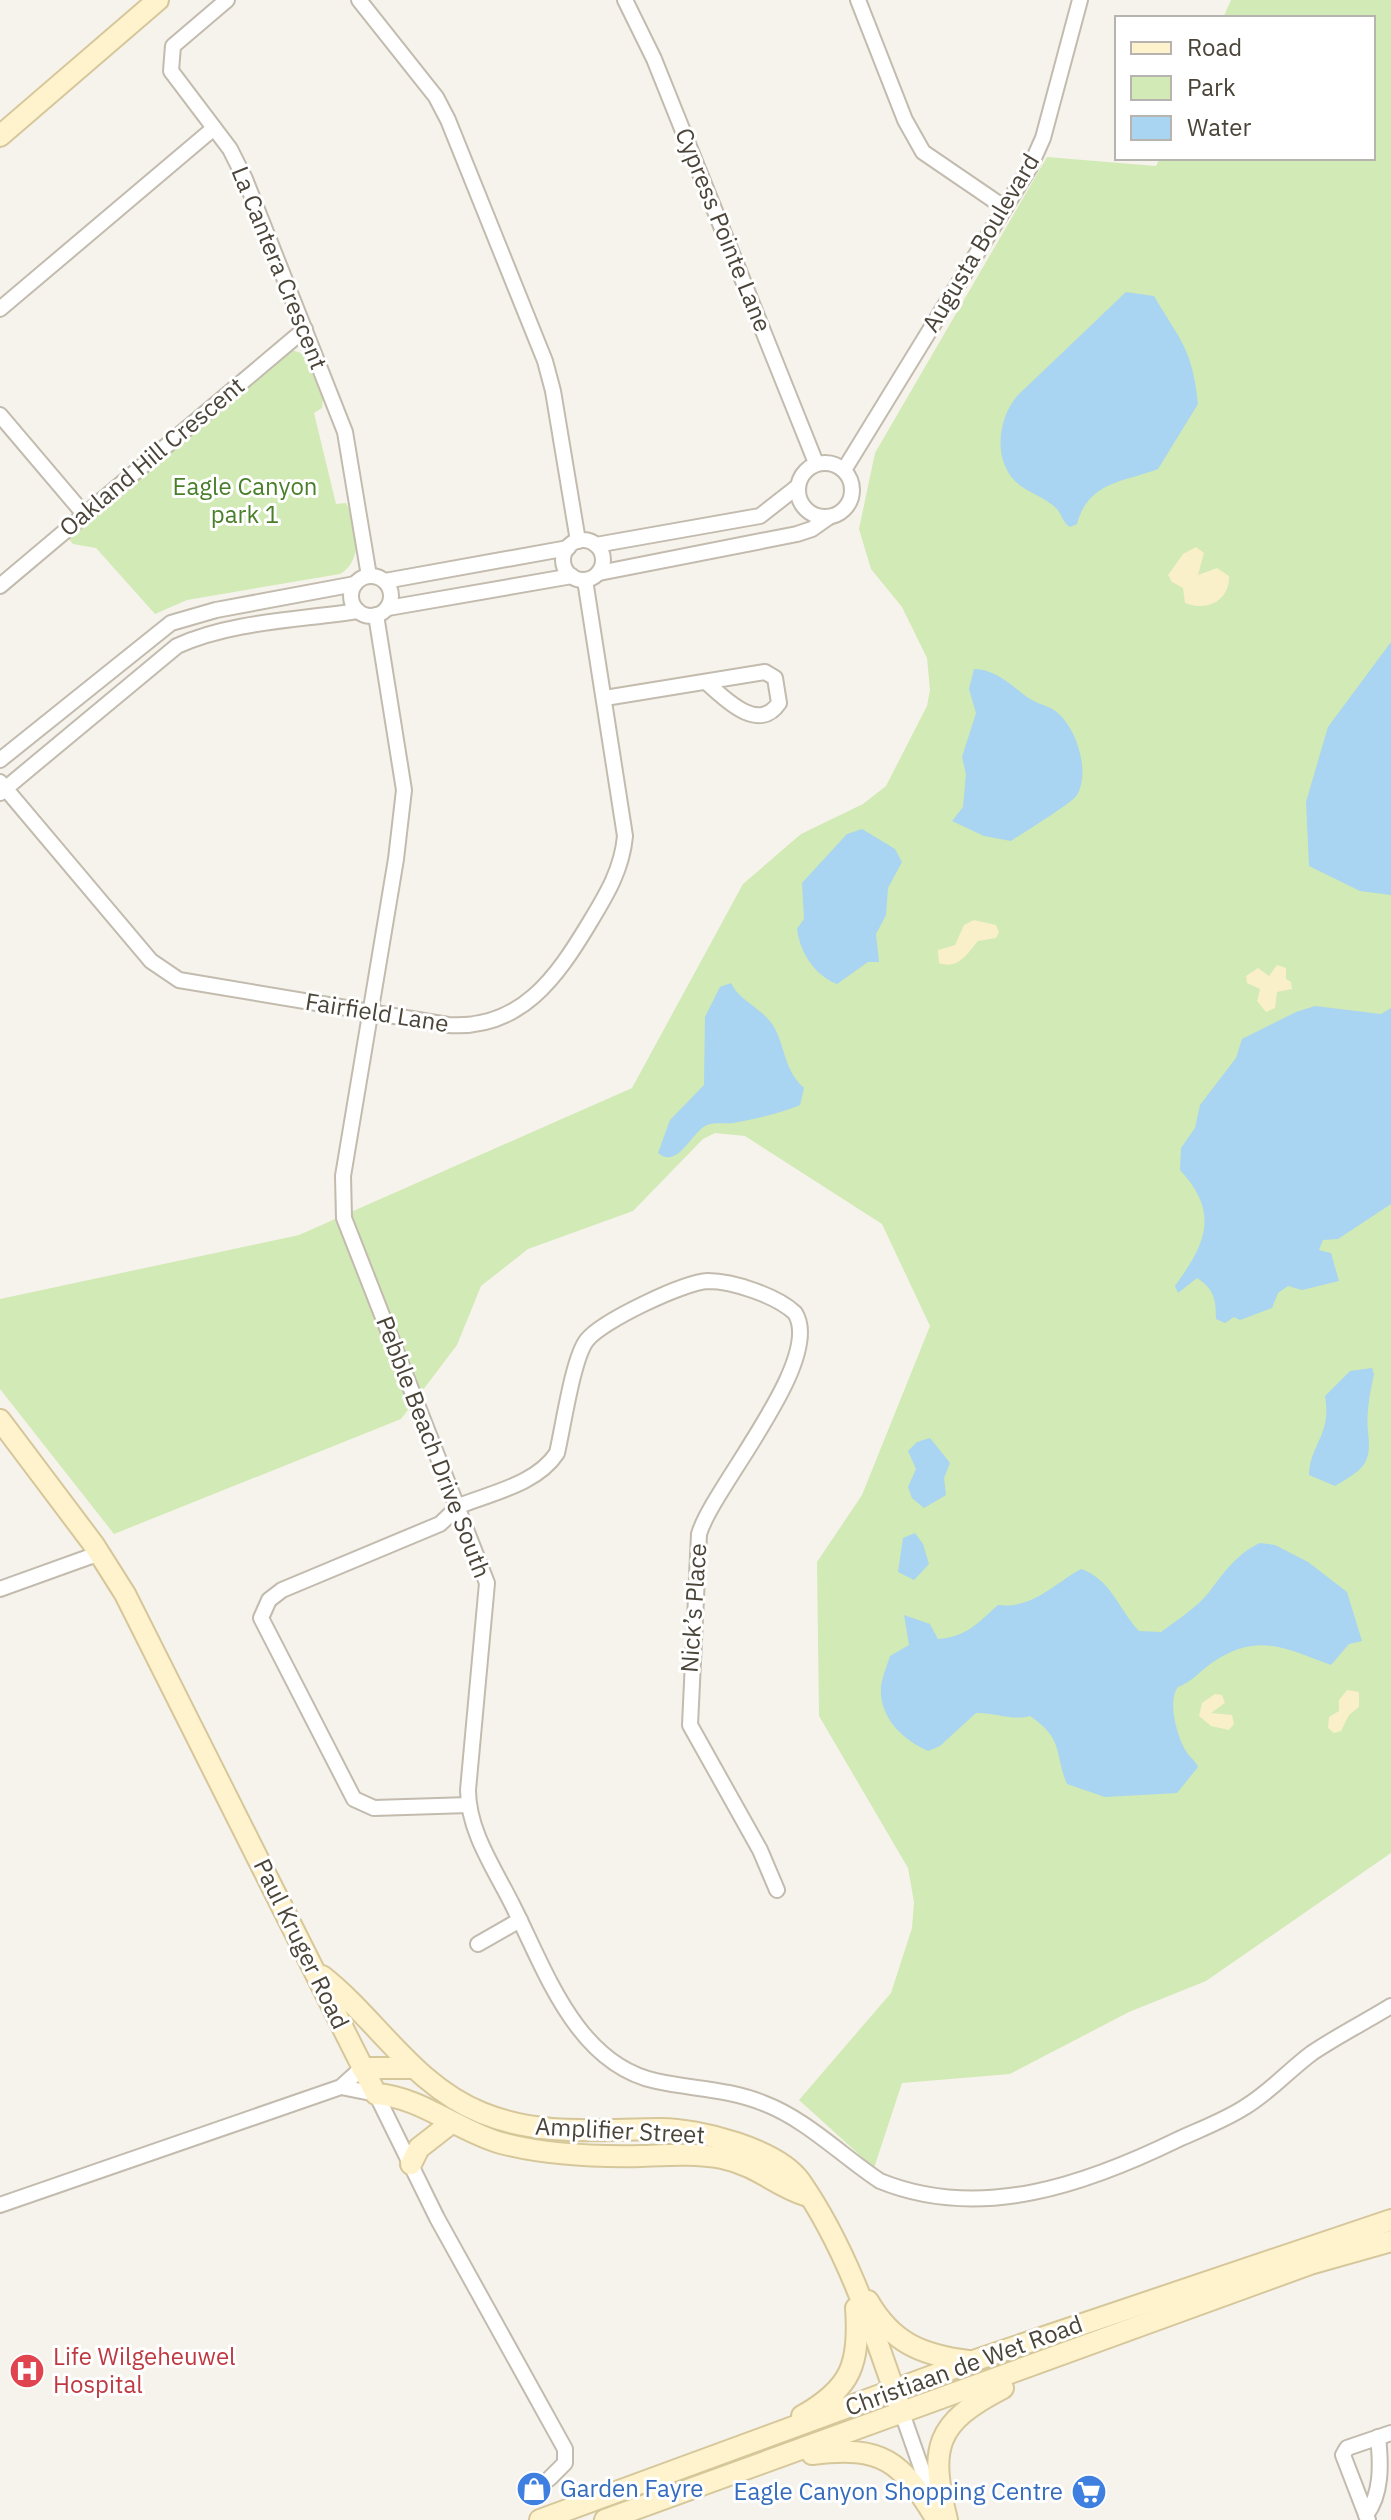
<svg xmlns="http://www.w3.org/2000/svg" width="1391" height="2520" font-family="'IBM Plex Sans',sans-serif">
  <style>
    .green { fill: #d2eab5 }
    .sand { fill: #f9efc9 }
    .water { fill: #a9d4f2 }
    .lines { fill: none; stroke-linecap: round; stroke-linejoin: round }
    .street-casing { stroke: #c2bbae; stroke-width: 18 }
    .secondary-casing { stroke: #d6c79b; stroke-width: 24 }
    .street { stroke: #fff; stroke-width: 14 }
    .secondary { stroke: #fff3cd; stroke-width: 20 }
    .labels { text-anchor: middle; stroke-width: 6; stroke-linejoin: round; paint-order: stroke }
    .street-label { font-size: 24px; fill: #4b4439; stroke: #fff }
    .park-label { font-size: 24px; fill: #4a7f2a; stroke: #fff }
    .health-label { font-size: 24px; fill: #be3a42; stroke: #fff; text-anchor: start }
    .shop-label { font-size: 24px; fill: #366cbe; stroke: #fff; text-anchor: start }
  </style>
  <rect width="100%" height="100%" fill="#f6f3ec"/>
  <g class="green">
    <polygon points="1231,0 1391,0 1391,1853 1206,1981 1129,2012 1010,2074 902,2083 874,2168 799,2100 891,1993 912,1928 914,1902 908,1868 819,1716 817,1562 862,1495 930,1326 882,1224 745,1136 715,1133 703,1139 633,1211 528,1249 481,1286 457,1345 401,1419 114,1534 0,1389 0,1299 299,1235 632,1088 743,884 801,834 863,804 886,786 927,706 930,690 927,658 902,607 871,569 859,529 875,453 1047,157 1156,166 1160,158 1373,158 1373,18 1223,18"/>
    <path d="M290 349 303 354 323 397 322 408 314 413 336 504 346 503C358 524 364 560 340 574L187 600 155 614 96 548 73 544 67 537Z"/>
  </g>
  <g class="sand">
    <path d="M1196 547 1204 553 1198 575 1217 568 1229 576C1230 601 1206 612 1185 603L1183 588 1172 582 1168 575 1183 554Z"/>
    <path d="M974 920 996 925 999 932 996 938 978 941C967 954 958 970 939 963L938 950 955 945 964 925Z"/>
    <polygon points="1277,965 1286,968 1286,979 1291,982 1292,989 1277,992 1275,1008 1266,1012 1257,1001 1260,989 1247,983 1246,976 1258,968 1269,976"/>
    <polygon points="1347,1690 1359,1692 1359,1707 1349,1715 1341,1731 1334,1733 1328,1728 1329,1717 1339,1711 1339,1700"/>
    <polygon points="1215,1694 1222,1695 1225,1703 1211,1713 1232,1715 1234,1724 1229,1730 1211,1726 1199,1716 1202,1703"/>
  </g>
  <g class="water">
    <path d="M1126 292 1154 296C1181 342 1192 348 1198 404L1158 469C1125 482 1088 481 1077 524L1070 527C1062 522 1062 514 1056 508 1045 497 1026 492 1015 481 992 458 999 416 1018 395Z"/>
    <polygon points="1391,642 1391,895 1360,891 1309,866 1306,802 1328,727"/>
    <path d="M974 669C995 669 1011 685 1027 697 1035 703 1046 705 1054 710 1076 725 1091 771 1077 795 1071 804 1024 832 1011 841L984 836 952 821 963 807 966 774 962 757 976 713 969 689Z"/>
    <path d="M862 829 895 849 902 862 888 888 886 915 876 934 879 962H868L837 984C814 975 800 952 797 929L804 919 802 883 847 834Z"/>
    <path d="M731 983C739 1001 763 1008 774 1027 786 1049 784 1070 804 1088L800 1105C778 1114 756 1119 733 1123 725 1124 715 1122 707 1125 692 1131 678 1170 658 1153L670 1120 704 1085 705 1017 720 987Z"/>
    <path d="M1315 1006 1381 1014 1391 1008V1204L1338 1239 1323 1240 1319 1250 1331 1253 1339 1281 1302 1290 1288 1286 1278 1293 1272 1308 1240 1320 1234 1317 1225 1323 1216 1319C1216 1299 1214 1289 1197 1278L1178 1293 1175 1286C1206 1243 1220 1213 1180 1170L1181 1148 1195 1128 1200 1105 1236 1058 1242 1039 1296 1012Z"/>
    <path d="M1372 1368 1374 1374C1370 1392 1366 1413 1368 1432 1372 1465 1363 1469 1335 1486L1309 1475C1310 1444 1332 1435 1325 1396L1350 1371Z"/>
    <polygon points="930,1438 950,1463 944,1478 946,1495 924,1508 912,1498 908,1487 916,1469 908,1451 917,1442"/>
    <polygon points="915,1533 923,1544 929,1564 914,1580 898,1572 903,1538"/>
    <path d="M1260 1543 1275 1545 1308 1562 1347 1592 1362 1641 1349 1644 1331 1665C1286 1648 1258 1632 1213 1662 1201 1670 1192 1682 1178 1687 1167 1700 1177 1737 1186 1751 1190 1758 1195 1760 1198 1767L1177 1793 1105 1797 1067 1784C1054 1752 1064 1739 1030 1716 1012 1721 994 1712 976 1713L940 1746 928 1751C903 1740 879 1718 881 1687 882 1677 887 1666 890 1656L909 1645 904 1615 930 1624 938 1639C966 1637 977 1624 998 1605 1033 1609 1052 1585 1081 1569 1111 1579 1119 1610 1139 1631L1161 1632C1177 1620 1198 1607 1210 1591 1223 1573 1239 1552 1260 1543Z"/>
  </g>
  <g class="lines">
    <defs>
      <g id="street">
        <polyline points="227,0 173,46 171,71 230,149 245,179 345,432 369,576"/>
        <polyline points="359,0 436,97 448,120 545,361 553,391 578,541"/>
        <polyline points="625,0 654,59 816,463"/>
        <polyline points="858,0 905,120 923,152 1005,208"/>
        <polyline points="0,309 214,128"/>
        <polyline points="0,415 84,514"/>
        <circle cx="825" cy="490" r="27"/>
        <polyline points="844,470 1030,167 1043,138 1080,0"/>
        <circle cx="583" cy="560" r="20"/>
        <polyline points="596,545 760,516 797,487"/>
        <polyline points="599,573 797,534 812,529 829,517"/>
        <circle cx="371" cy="596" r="20"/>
        <polyline points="385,581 568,548"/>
        <polyline points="0,586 305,329"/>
        <polyline points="388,608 572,576"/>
        <path d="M376 615 404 790 396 859 343 1176 344 1218 487 1583 468 1790C468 1832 496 1871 514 1908 546 1972 577 2064 656 2081 692 2089 729 2089 763 2103 806 2119 842 2156 880 2181 981 2222 1087 2184 1179 2139 1201 2129 1225 2120 1245 2107 1270 2092 1289 2070 1312 2053 1337 2036 1365 2022 1391 2006"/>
        <path d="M605 698 765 672 775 678 779 703C758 734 724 698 706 682"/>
        <polyline points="0,760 171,623 216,610 355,584"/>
        <path d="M0 782 151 961 179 980 448 1025C521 1030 557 977 590 922 607 894 622 869 625 836L585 580"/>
        <path d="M0 793 177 646C231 621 300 620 358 611"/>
        <path d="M459 1506C491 1493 537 1484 557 1453 563 1428 573 1357 587 1340 602 1321 684 1282 708 1281 733 1281 777 1296 795 1313 825 1360 713 1487 699 1534L690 1725 760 1850 777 1890"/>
        <polyline points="459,1506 440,1524 282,1590 269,1600 261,1618 354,1799 374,1808 469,1805"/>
        <polyline points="0,1589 100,1553"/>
        <polyline points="478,1944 520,1920"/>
        <polyline points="341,2087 376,2094 437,2218 565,2449 565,2463 549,2479"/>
        <polyline points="0,2205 341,2087 362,2068"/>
        <polyline points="902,2413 935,2507"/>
        <path d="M1366 2515C1382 2494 1381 2464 1378 2437"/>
        <polyline points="1368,2520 1343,2455 1347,2448 1391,2433"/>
      </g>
      <g id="secondary">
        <polyline points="0,136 158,0"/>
        <path d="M0 1420 94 1545 125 1594 376 2094C421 2097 458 2131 501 2143 546 2155 596 2157 642 2156 668 2155 696 2153 722 2158 759 2166 774 2185 805 2195"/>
        <path d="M322 1976C377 2019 414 2086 482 2113 541 2137 599 2129 661 2129 699 2129 777 2149 800 2181 846 2247 872 2326 898 2402"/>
        <polyline points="362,2068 414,2068"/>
        <polyline points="411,2164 419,2148 451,2123"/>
        <path d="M868 2301C892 2343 922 2355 968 2361"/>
        <path d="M802 2416C852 2388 860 2363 856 2308"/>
        <path d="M812 2454C883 2445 901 2461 937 2520"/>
        <polyline points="540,2520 973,2361 1391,2220"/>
        <polyline points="605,2520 1310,2264 1391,2241"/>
        <path d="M947 2520C929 2447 935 2423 1003 2388"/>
      </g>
    </defs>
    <use href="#street" class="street-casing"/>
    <use href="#secondary" class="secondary-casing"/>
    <use href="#street" class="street"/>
    <use href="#secondary" class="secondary"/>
  </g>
  <defs>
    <symbol id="hospital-disc" viewBox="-11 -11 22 22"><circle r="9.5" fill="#e0444e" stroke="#fff"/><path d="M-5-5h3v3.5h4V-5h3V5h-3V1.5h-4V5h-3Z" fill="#fff"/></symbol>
    <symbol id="shop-disc" viewBox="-11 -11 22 22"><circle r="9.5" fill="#3f7fe0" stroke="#fff"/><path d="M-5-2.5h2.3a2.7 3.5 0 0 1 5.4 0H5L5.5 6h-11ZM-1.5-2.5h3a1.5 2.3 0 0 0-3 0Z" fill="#fff"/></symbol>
    <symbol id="supermarket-disc" viewBox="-11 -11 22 22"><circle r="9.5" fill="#3f7fe0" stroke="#fff"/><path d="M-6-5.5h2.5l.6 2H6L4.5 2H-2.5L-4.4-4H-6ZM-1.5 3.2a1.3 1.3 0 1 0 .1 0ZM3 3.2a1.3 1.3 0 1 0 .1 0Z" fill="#fff"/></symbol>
  </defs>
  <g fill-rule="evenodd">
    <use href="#hospital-disc" x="7" y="2351" width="40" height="40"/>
    <use href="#shop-disc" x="514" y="2469" width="40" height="40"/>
    <use href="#supermarket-disc" x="1069" y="2472" width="40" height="40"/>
  </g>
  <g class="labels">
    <g class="street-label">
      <text transform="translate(723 230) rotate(68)" y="8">Cypress Pointe Lane</text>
      <text transform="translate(981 243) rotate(-59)" y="8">Augusta Boulevard</text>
      <text transform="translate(279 268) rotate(68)" y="8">La Cantera Crescent</text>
      <text transform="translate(152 457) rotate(-40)" y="8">Oakland Hill Crescent</text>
      <text transform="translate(377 1013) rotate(9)" y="8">Fairfield Lane</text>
      <text transform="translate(433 1447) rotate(69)" y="8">Pebble Beach Drive South</text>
      <text transform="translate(694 1608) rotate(-86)" y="8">Nick’s Place</text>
      <text transform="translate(301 1944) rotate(64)" y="8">Paul Kruger Road</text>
      <text transform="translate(620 2131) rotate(3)" y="8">Amplifier Street</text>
      <text transform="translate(964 2366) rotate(-20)" y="8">Christiaan de Wet Road</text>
    </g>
    <g class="park-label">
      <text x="245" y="495">Eagle Canyon<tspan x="245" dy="28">park 1</tspan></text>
    </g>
    <g class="health-label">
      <text x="53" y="2365">Life Wilgeheuwel<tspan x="53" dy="28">Hospital</tspan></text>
    </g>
    <g class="shop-label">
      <text x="560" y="2497">Garden Fayre</text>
      <text x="1063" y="2500" text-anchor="end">Eagle Canyon Shopping Centre</text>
    </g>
  </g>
  <rect x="1115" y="16" width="260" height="144" fill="#ffffff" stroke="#b7b4b0" stroke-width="2"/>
  <rect x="1131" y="42" width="40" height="12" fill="#fff3cd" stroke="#b7b4b0" stroke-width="2"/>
  <text x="1187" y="56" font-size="24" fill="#4b4439">Road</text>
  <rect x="1131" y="76" width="40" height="24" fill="#d2eab5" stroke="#b7b4b0" stroke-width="2"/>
  <text x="1187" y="96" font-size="24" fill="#4b4439">Park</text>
  <rect x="1131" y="116" width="40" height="24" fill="#a9d4f2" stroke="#b7b4b0" stroke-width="2"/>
  <text x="1187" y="136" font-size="24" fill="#4b4439">Water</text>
</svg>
